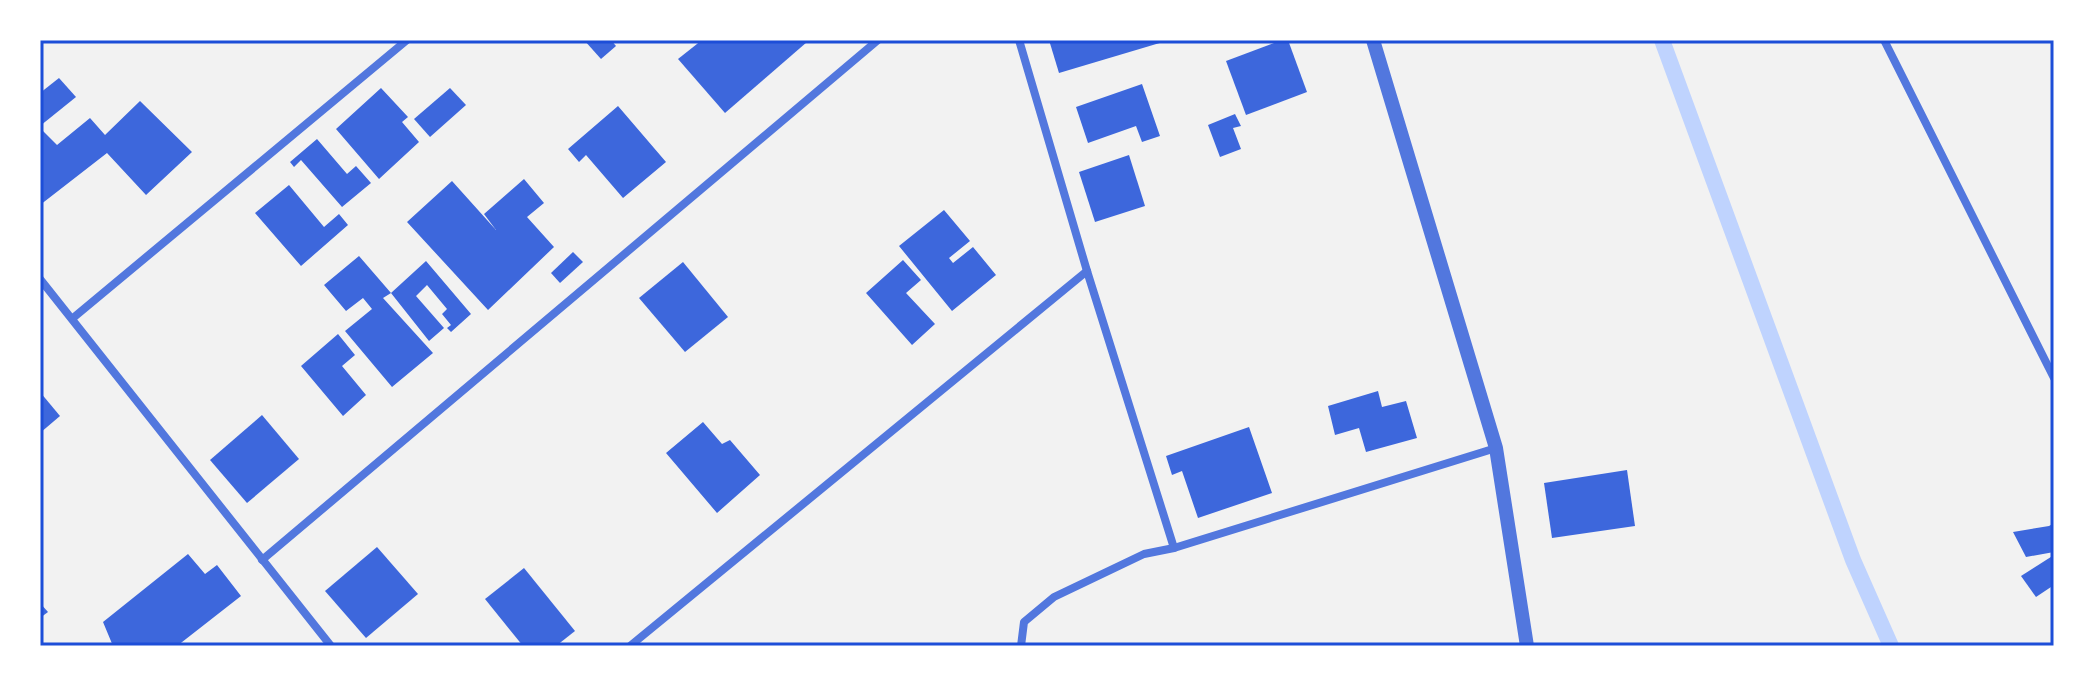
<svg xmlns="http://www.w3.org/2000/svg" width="2094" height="686" font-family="Overpass,sans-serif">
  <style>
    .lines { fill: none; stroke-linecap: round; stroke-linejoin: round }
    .stream { stroke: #bfd3fe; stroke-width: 16 }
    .building { fill: #3d67dc }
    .minor { stroke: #5277de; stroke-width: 8 }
    .tertiary { stroke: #5277de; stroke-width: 14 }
    .neatline { fill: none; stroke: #1d4ed8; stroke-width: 3 }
  </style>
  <rect width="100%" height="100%" fill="#f2f2f2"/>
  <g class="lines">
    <polyline class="stream" points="1662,40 1853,560 1891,646"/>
  </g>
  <g class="building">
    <polygon points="584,40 611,40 616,46 601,59"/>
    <polygon points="702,40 806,40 807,42 725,113 678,59"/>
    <polygon points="1049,40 1162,40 1163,42 1059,73"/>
    <polygon points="1282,40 1288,40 1307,92 1246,115 1226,61"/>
    <polygon points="59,78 76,97 40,126 40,93"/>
    <polygon points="1142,84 1160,136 1142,142 1136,126 1088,143 1076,107"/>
    <polygon points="381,88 408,117 402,122 419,142 379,179 336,129"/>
    <polygon points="450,88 466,105 430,137 414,119"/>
    <polygon points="140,101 192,152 146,195 107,153 40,205 40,128 57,145 90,118 105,135"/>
    <polygon points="618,106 666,162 623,198 586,155 579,162 568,149"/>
    <polygon points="1235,114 1241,126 1233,128 1241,149 1220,157 1208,125"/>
    <polygon points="317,139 347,174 356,166 371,183 342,207 301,160 294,167 290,162"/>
    <polygon points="1129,155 1145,206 1095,222 1079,172"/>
    <polygon points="524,179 544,203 527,217 554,247 488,310 407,222 452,181 496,230 484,214"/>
    <polygon points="289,185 324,227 339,214 348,225 301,266 255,213"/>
    <polygon points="944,210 970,241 949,258 953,263 973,247 996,275 952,311 899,246"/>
    <polygon points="573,252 583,262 560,283 551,273"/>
    <polygon points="359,256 391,293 383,298 433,353 392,387 345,331 372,309 363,298 346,311 324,285"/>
    <polygon points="903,260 921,280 906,293 935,324 912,345 866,293"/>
    <polygon points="426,261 471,314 451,332 447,328 451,325 442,314 447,309 427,285 416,296 444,328 429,341 391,293"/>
    <polygon points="683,262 728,317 685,352 639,298"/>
    <polygon points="338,334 355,355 342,366 366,395 343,416 301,366"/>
    <polygon points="1378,391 1382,407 1406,401 1417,438 1366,452 1359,428 1335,435 1328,406"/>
    <polygon points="40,392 60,416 40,433"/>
    <polygon points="262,415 299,459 247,503 210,460"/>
    <polygon points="703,422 722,444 730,440 760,475 717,513 666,453"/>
    <polygon points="1249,427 1272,493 1198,518 1182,471 1172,475 1166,456"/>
    <polygon points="1627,470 1635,526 1552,538 1544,483"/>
    <polygon points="2054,523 2054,552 2026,557 2013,532 2049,526"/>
    <polygon points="377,547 418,594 366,638 325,591"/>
    <polygon points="188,554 205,574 217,565 241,596 177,646 113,646 103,622"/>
    <polygon points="2054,555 2054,585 2036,597 2021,576"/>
    <polygon points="524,568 575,631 556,646 523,646 485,599"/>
    <polygon points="40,603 48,612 40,618"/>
  </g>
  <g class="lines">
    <g class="minor">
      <polyline points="1019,40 1087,271 1174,548"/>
      <polyline points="1884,40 2054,378"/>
      <polyline points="40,279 331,646"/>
      <polyline points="73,318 407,40"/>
      <polyline points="262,560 878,40"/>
      <polyline points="630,646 1087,271"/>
      <polyline points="1021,646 1024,622 1054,597 1144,554 1174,548 1496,448"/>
    </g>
    <polyline class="tertiary" points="1373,40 1496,448 1527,646"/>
  </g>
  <rect width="2094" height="686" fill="none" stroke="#ffffff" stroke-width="84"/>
  <rect x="42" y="42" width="2010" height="602" class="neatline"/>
</svg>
